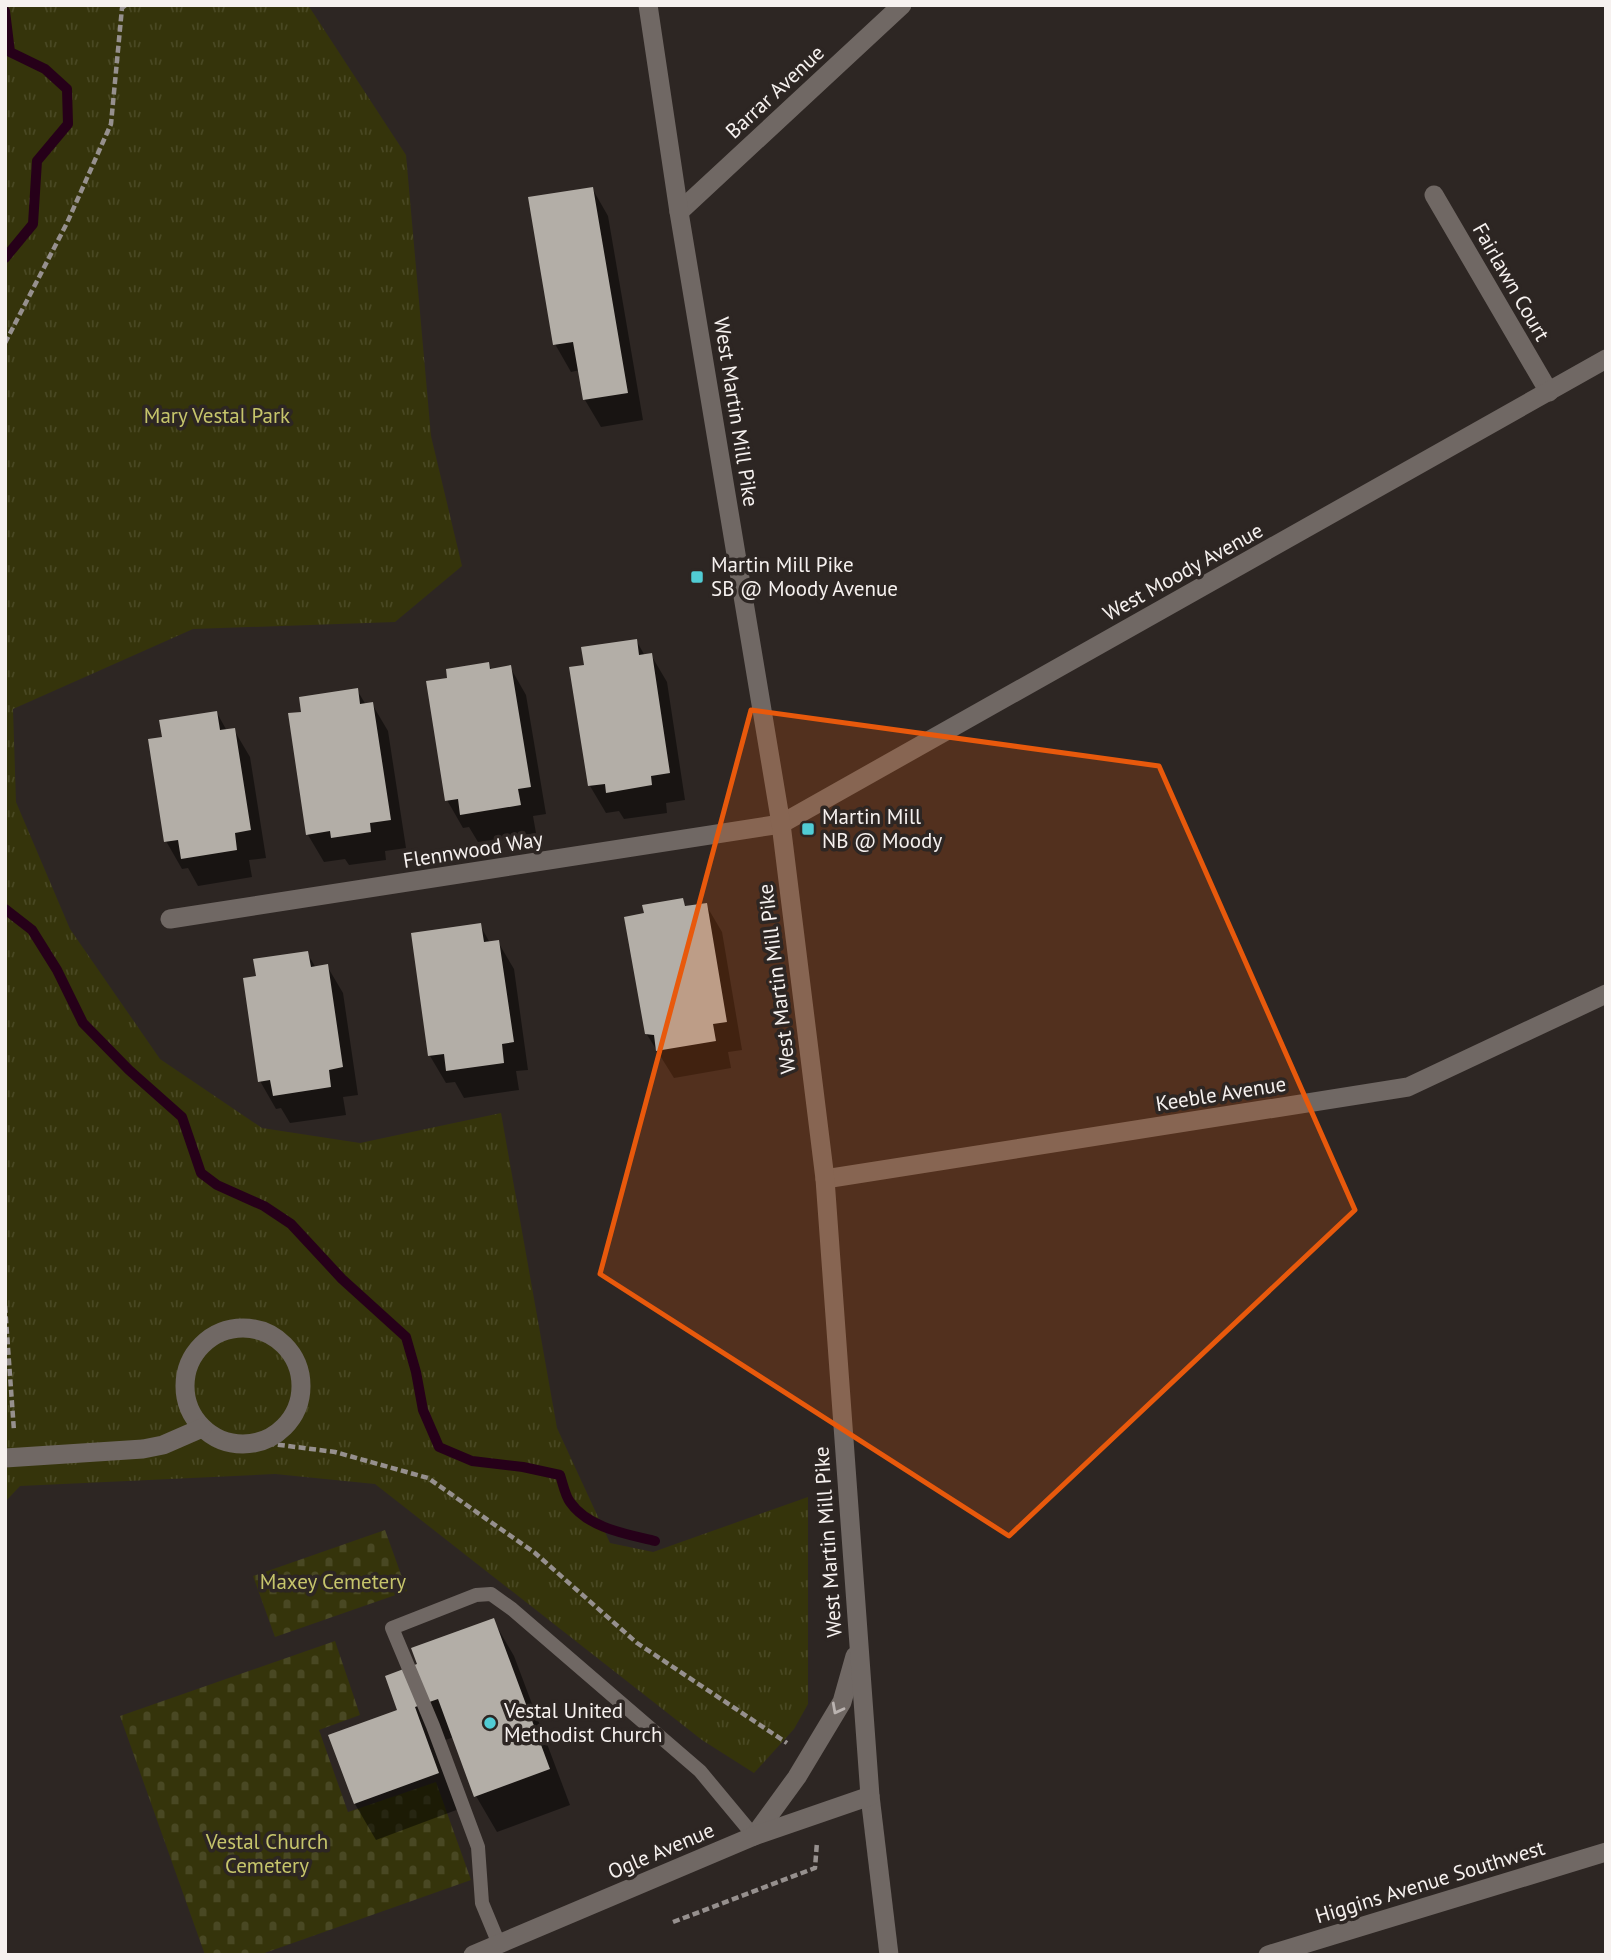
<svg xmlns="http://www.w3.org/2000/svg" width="1611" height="1960" font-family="'PT Sans',sans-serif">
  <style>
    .grass { fill: url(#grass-tufts) }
    .cemetery { fill: url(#cemetery-stones) }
    .shadow { fill: #0007 }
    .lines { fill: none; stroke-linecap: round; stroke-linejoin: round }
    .stream { stroke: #260019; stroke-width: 10 }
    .building { fill: #b3aea7 }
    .path { stroke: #96908e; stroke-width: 4.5; stroke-dasharray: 7 3.5; stroke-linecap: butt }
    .service { stroke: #706864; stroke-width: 14 }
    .minor { stroke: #706864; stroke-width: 19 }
    .tertiary { stroke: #706864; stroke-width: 19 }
    .secondary { stroke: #706864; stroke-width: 19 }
    .oneway { stroke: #bab3b0 }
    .marked { fill: #e8590c; fill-opacity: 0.2; stroke: #e8590c; stroke-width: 5; stroke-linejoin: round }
    .poi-dot { fill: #51ccd4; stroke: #2d2623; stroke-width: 2.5 }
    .labels { text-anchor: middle; stroke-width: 7; stroke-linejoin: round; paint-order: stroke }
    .street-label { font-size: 21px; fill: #f6f1ef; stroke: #2d2623 }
    .park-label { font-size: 21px; fill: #c6c56b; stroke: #2d2623 }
    .poi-label { font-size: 21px; fill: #f6f1ef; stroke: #2d2623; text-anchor: start }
  </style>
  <defs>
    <pattern id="grass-tufts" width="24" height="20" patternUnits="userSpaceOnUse" patternTransform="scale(1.75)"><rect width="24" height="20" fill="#35340b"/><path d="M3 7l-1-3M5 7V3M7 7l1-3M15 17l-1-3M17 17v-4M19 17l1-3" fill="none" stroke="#494823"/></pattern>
    <pattern id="cemetery-stones" width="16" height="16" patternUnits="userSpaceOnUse" patternTransform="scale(1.75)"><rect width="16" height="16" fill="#35340b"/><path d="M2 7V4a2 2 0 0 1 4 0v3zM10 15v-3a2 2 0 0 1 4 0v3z" fill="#494823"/></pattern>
  </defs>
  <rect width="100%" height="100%" fill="#2d2623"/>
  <polygon class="grass" points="5,5 308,5 406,155 431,436 462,566 395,622 193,629 13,709 16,802 70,929 160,1059 262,1128 360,1143 501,1113 557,1428 610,1543 653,1552 808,1497 808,1704 794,1729 754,1773 702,1740 375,1484 275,1474 20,1486 5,1502"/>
  <g class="cemetery">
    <polygon points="385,1530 407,1591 275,1637 253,1576"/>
    <polygon points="335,1641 360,1715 319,1730 348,1812 436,1782 471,1880 259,1955 205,1955 120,1716"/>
  </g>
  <g class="shadow">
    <polygon points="592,188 608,216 643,420 601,427 585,400 580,370 571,372 555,344"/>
    <polygon points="636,640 645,656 651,655 667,682 685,800 666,803 667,813 624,819 619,811 606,813 590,786 586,667"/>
    <polygon points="488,664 492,670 510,667 526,695 546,814 533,816 536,833 478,842 469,827 463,828 447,800 449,679"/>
    <polygon points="357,690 366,705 372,704 388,731 406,848 385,851 386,860 349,865 345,859 324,862 308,835 303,713"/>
    <polygon points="217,713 227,731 234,730 250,757 266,858 249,860 252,877 198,886 188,868 182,869 166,841 164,738"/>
    <polygon points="682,900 687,908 706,905 722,932 742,1050 728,1052 731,1068 674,1078 646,1033 646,914"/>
    <polygon points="480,925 490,943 498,942 514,969 528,1070 516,1071 519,1090 464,1098 455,1082 446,1083 430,1056"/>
    <polygon points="307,953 316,968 327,966 343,993 358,1095 343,1097 346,1115 290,1123 281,1108 276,1109 260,1081 258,977"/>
    <polygon points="493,1620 514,1656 570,1805 497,1832 476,1796 454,1737 434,1744 459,1809 376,1840 355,1804 330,1736 400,1711 419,1665"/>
  </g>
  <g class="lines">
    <g class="stream">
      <polyline points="5,11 10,52 45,69 67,89 68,124 37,161 33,224 5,258"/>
      <path d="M5 909 32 930 57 970 83 1023 129 1070 182 1117 201 1173 217 1185 264 1206 291 1224 342 1279 406 1337 416 1372 423 1410 439 1447 472 1461 523 1467 560 1475C563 1484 565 1495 570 1502 588 1528 626 1534 655 1541"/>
    </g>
  </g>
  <g class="building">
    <polygon points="593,187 628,393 583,400 573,342 553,345 528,197"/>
    <polygon points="637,639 639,655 652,653 670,773 651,776 652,785 606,793 605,784 588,786 569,667 584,665 581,647"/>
    <polygon points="489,662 490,669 511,665 531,787 518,789 521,805 460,815 458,799 445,801 426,681 447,678 446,669"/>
    <polygon points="358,688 360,704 373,702 391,820 370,823 371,832 331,838 330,831 306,835 288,713 301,712 299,697"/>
    <polygon points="217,711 220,730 235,728 251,830 235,833 237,850 181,859 178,840 164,842 148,739 162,737 159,720"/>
    <polygon points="683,898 685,906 707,903 727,1022 713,1024 716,1041 656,1051 654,1035 645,1034 624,917 644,913 642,905"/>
    <polygon points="481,923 484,942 499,940 514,1042 502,1044 504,1063 446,1071 444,1054 428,1056 411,933"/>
    <polygon points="308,951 311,967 328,964 343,1067 329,1070 331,1087 273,1096 270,1080 258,1082 243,978 256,976 253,959"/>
    <polygon points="494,1618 550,1769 474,1797 438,1699 415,1707 439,1773 354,1804 328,1735 397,1710 385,1676 417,1664 411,1648"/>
  </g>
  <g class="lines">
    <g class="path">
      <polyline points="5,343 67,223 111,124 122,8 126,5"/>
      <polyline points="5,1306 14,1431"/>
      <polyline points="257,1442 335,1452 428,1478 535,1553 637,1643 787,1743"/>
      <polyline points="673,1922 815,1868 817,1842"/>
    </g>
    <polyline class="service" points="499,1944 482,1903 478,1847 433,1726 392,1628 476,1595 491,1594 512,1609 700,1771 754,1836"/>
    <g class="minor">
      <polyline points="1434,195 1549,392"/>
      <polyline points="679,212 902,5"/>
      <polyline points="170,919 781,824"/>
      <polyline points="825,1179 1408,1087 1606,994"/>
      <circle cx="243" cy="1386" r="58"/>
      <polyline points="5,1458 143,1449 163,1445 202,1428"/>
      <polyline points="1268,1955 1606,1852"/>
    </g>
    <g class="tertiary">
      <polyline points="781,824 1606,359"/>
      <polyline points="870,1796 889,1955"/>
    </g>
    <g class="secondary">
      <polyline points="754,1836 797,1777 842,1702 855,1656"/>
      <polyline points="473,1955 754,1836 870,1796 825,1179 781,824 679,212 648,5"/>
    </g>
  </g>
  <defs><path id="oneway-chevron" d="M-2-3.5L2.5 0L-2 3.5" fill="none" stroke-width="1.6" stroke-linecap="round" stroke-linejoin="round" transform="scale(1.75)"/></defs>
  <use class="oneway" href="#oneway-chevron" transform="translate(837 1709) rotate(118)"/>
  <path class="marked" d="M751 710 1159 766 1355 1210 1009 1536 600 1274Z"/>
  <g class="poi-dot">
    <rect x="690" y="570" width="14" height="14" rx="3.5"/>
    <rect x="801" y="822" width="14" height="14" rx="3.5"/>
    <circle cx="490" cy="1723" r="7"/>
  </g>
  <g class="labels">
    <g class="street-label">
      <text transform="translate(775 92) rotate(-43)" y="7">Barrar Avenue</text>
      <text transform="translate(1511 282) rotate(60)" y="7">Fairlawn Court</text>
      <text transform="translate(736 412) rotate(81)" y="7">West Martin Mill Pike</text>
      <text transform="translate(1183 572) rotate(-29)" y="7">West Moody Avenue</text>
      <text transform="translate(473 850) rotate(-9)" y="7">Flennwood Way</text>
      <text transform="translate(777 979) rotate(-97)" y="7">West Martin Mill Pike</text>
      <text transform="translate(1221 1094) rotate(-9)" y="7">Keeble Avenue</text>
      <text transform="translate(828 1542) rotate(-94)" y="7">West Martin Mill Pike</text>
      <text transform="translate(661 1851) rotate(-23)" y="7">Ogle Avenue</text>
      <text transform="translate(1430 1882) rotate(-17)" y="7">Higgins Avenue Southwest</text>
    </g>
    <g class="park-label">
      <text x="217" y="423">Mary Vestal Park</text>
      <text x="333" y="1589">Maxey Cemetery</text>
      <text x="267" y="1849">Vestal Church<tspan x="267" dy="24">Cemetery</tspan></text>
    </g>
    <g class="poi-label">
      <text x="711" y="572">Martin Mill Pike<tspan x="711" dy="24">SB @ Moody Avenue</tspan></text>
      <text x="822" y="824">Martin Mill<tspan x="822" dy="24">NB @ Moody</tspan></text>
      <text x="504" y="1718">Vestal United<tspan x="504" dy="24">Methodist Church</tspan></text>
    </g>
  </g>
  <rect width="1611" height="1960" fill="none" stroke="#f6f1ef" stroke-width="14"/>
</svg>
